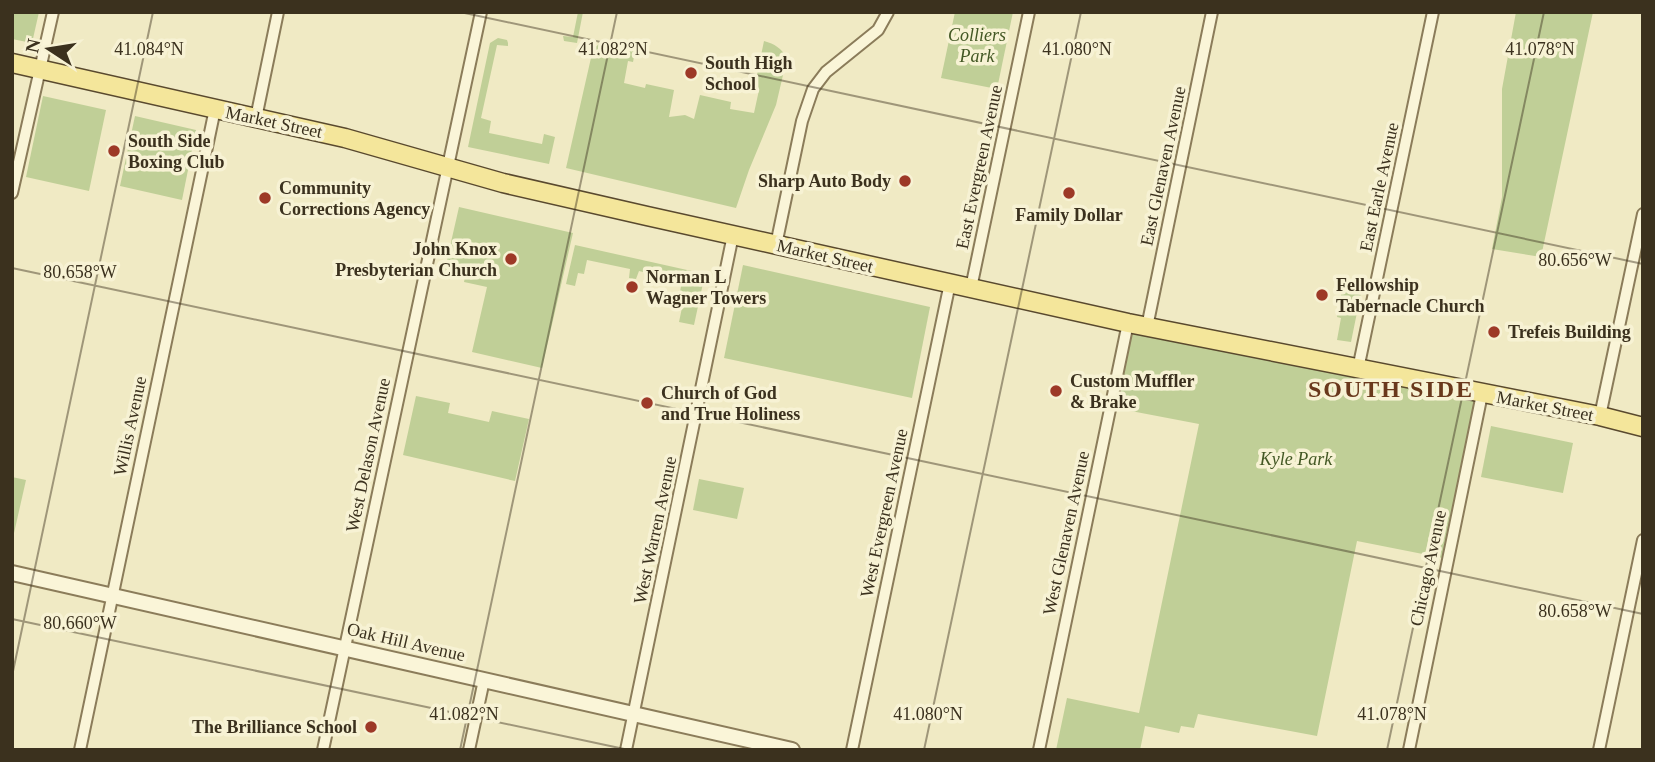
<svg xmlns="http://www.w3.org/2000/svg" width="1655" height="762" font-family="Georgia,serif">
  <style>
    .green { fill: #c0cf97 }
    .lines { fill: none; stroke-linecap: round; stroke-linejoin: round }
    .minor-casing { stroke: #8b7c5a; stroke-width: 14 }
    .tertiary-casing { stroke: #8b7c5a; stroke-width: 18 }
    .primary-casing { stroke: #59492e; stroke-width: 21 }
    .minor { stroke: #faf5d8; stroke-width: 10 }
    .tertiary { stroke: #faf5d8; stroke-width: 14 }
    .primary { stroke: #f4e69b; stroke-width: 18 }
    .ticks { fill: none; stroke: #3b311e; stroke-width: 2; stroke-opacity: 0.45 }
    .poi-dot { fill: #9d3927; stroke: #f7f2d4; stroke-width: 2.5 }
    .labels { text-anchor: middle; stroke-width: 7; stroke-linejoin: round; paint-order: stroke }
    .park-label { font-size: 18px; font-style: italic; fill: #435824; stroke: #f7f2d4 }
    .poi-label { font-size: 18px; font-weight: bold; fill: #3b311e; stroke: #f7f2d4; text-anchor: start }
    .street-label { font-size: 18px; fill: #3b311e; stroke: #f7f2d4 }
    .district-label { font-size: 24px; font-weight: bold; letter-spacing: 2px; fill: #69381c; stroke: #f7f2d4 }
    .ticks-label { font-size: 18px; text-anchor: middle; fill: #3b311e; stroke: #f7f2d4; stroke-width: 7; stroke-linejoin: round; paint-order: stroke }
  </style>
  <rect width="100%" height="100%" fill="#f0eac4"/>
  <g class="green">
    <polygon points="12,12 39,12 32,43 12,39"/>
    <polygon points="578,12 583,12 577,43 564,41 563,36 573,37"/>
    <polygon points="955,12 1013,12 997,89 941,78"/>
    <polygon points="1516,12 1593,12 1541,257 1492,249 1502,197 1502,89"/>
    <polygon points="498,38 507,40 508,43 508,46 497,45 481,118 491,121 489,133 542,144 544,134 555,137 549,164 468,147 490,43"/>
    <path d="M604 40 636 47 633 62 628 61 624 83 645 88 646 84 674 90 669 117 685 115 694 119 700 95 731 102 730 109 754 113 759 90 754 89 764 41C775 44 781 48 787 58L776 105 749 170 736 208 566 168 593 49Z"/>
    <polygon points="43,96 106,110 89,191 26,177"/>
    <polygon points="135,116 196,130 182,200 120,186"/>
    <polygon points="459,207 573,233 542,368 472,352 487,287 464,282 465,277 444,273"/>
    <polygon points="575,245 705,274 694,325 679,322 684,298 679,297 682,281 639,271 636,279 629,278 630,269 587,260 584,274 578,273 575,286 566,284"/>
    <polygon points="743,265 930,307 912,398 724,358"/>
    <polygon points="1349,280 1363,283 1351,342 1337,340 1341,318 1337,317 1342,290 1347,290"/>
    <polygon points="1128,323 1482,394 1448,559 1357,541 1317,736 1198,714 1194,728 1181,726 1179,733 1145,726 1140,750 1056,750 1067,698 1139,713 1199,424 1110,407"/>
    <polygon points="416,396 450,403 448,413 489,422 492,411 529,419 515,481 403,455"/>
    <polygon points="1491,426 1573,443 1563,493 1481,477"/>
    <polygon points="12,477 26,480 12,542"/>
    <polygon points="699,479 744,488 737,519 693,510"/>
  </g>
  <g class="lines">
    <defs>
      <g id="minor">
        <polyline points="256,118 278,12"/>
        <polyline points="12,193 53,12"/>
        <polyline points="776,245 802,121 813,89 826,72 878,30 888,12"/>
        <polyline points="971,288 1029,12"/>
        <polyline points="1147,327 1212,12"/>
        <polyline points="1358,369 1433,12"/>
        <polyline points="1600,416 1643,214"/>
        <polyline points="80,750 215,109"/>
        <polyline points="323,750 481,12"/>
        <polyline points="469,750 484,680"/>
        <polyline points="626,750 733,235"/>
        <polyline points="852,750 950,283"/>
        <polyline points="1039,750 1128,323"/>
        <polyline points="1409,750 1482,394"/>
        <polyline points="1599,750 1643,540"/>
      </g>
      <polyline id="tertiary" points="12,573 792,750"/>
      <polyline id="primary" points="12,63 345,138 503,183 647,216 1128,323 1600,416 1643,427"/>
    </defs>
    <use href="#minor" class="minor-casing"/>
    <use href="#tertiary" class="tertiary-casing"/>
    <use href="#primary" class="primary-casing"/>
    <use href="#minor" class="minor"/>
    <use href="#tertiary" class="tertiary"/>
    <use href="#primary" class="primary"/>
  </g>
  <path class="ticks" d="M460 12 1643 264M12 268 1643 614M12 619 629 750M12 676 153 12M460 750 617 12M924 750 1081 12M1387 750 1544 12"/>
  <g class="poi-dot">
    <circle cx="691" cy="73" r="7"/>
    <circle cx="114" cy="151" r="7"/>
    <circle cx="905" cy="181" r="7"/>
    <circle cx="1069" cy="193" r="7"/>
    <circle cx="265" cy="198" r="7"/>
    <circle cx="511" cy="259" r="7"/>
    <circle cx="632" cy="287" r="7"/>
    <circle cx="1322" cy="295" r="7"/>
    <circle cx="1494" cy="332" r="7"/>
    <circle cx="1056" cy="391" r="7"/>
    <circle cx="647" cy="403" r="7"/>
    <circle cx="371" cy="727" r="7"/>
  </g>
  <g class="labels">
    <g class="park-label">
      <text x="977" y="41">Colliers<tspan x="977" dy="21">Park</tspan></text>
      <text x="1296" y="465">Kyle Park</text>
    </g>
    <g class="poi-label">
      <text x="705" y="69">South High<tspan x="705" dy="21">School</tspan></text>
      <text x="128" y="147">South Side<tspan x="128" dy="21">Boxing Club</tspan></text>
      <text x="891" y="187" text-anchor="end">Sharp Auto Body</text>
      <text x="279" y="194">Community<tspan x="279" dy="21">Corrections Agency</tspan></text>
      <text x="1069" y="221" text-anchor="middle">Family Dollar</text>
      <text x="497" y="255" text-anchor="end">John Knox<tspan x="497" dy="21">Presbyterian Church</tspan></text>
      <text x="646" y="283">Norman L<tspan x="646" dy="21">Wagner Towers</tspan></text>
      <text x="1336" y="291">Fellowship<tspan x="1336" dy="21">Tabernacle Church</tspan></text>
      <text x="1508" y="338">Trefeis Building</text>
      <text x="1070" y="387">Custom Muffler<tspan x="1070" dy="21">&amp; Brake</tspan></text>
      <text x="661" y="399">Church of God<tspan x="661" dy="21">and True Holiness</tspan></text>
      <text x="357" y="733" text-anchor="end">The Brilliance School</text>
    </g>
    <g class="street-label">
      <text transform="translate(274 122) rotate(12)" y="6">Market Street</text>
      <text transform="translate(1163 166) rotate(-78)" y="6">East Glenaven Avenue</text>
      <text transform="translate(979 167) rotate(-78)" y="6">East Evergreen Avenue</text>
      <text transform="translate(1379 187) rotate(-78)" y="6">East Earle Avenue</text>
      <text transform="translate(825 256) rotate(13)" y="6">Market Street</text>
      <text transform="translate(1545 406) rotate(11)" y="6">Market Street</text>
      <text transform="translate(130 426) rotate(-78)" y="6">Willis Avenue</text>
      <text transform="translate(368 455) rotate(-78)" y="6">West Delason Avenue</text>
      <text transform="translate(884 513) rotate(-78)" y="6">West Evergreen Avenue</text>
      <text transform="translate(655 530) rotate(-78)" y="6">West Warren Avenue</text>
      <text transform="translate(1066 533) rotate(-78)" y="6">West Glenaven Avenue</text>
      <text transform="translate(1428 568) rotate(-78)" y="6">Chicago Avenue</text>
      <text transform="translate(406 642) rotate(13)" y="6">Oak Hill Avenue</text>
    </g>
    <g class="district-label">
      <text x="1391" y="397">SOUTH SIDE</text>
    </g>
  </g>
  <g class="ticks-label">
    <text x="149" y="55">41.084°N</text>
    <text x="613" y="55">41.082°N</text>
    <text x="1077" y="55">41.080°N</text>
    <text x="1540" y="55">41.078°N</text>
    <text x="1575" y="266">80.656°W</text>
    <text x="80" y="278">80.658°W</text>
    <text x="1575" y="617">80.658°W</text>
    <text x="80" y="629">80.660°W</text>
    <text x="464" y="720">41.082°N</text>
    <text x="928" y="720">41.080°N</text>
    <text x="1392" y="720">41.078°N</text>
  </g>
  <rect width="1655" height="762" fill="none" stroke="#3b311e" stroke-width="28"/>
  <g transform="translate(49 49) rotate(282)" stroke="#f7f2d4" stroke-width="5" paint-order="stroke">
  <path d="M0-5L12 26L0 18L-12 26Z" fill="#3b311e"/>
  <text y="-10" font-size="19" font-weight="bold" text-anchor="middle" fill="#3b311e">N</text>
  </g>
</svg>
